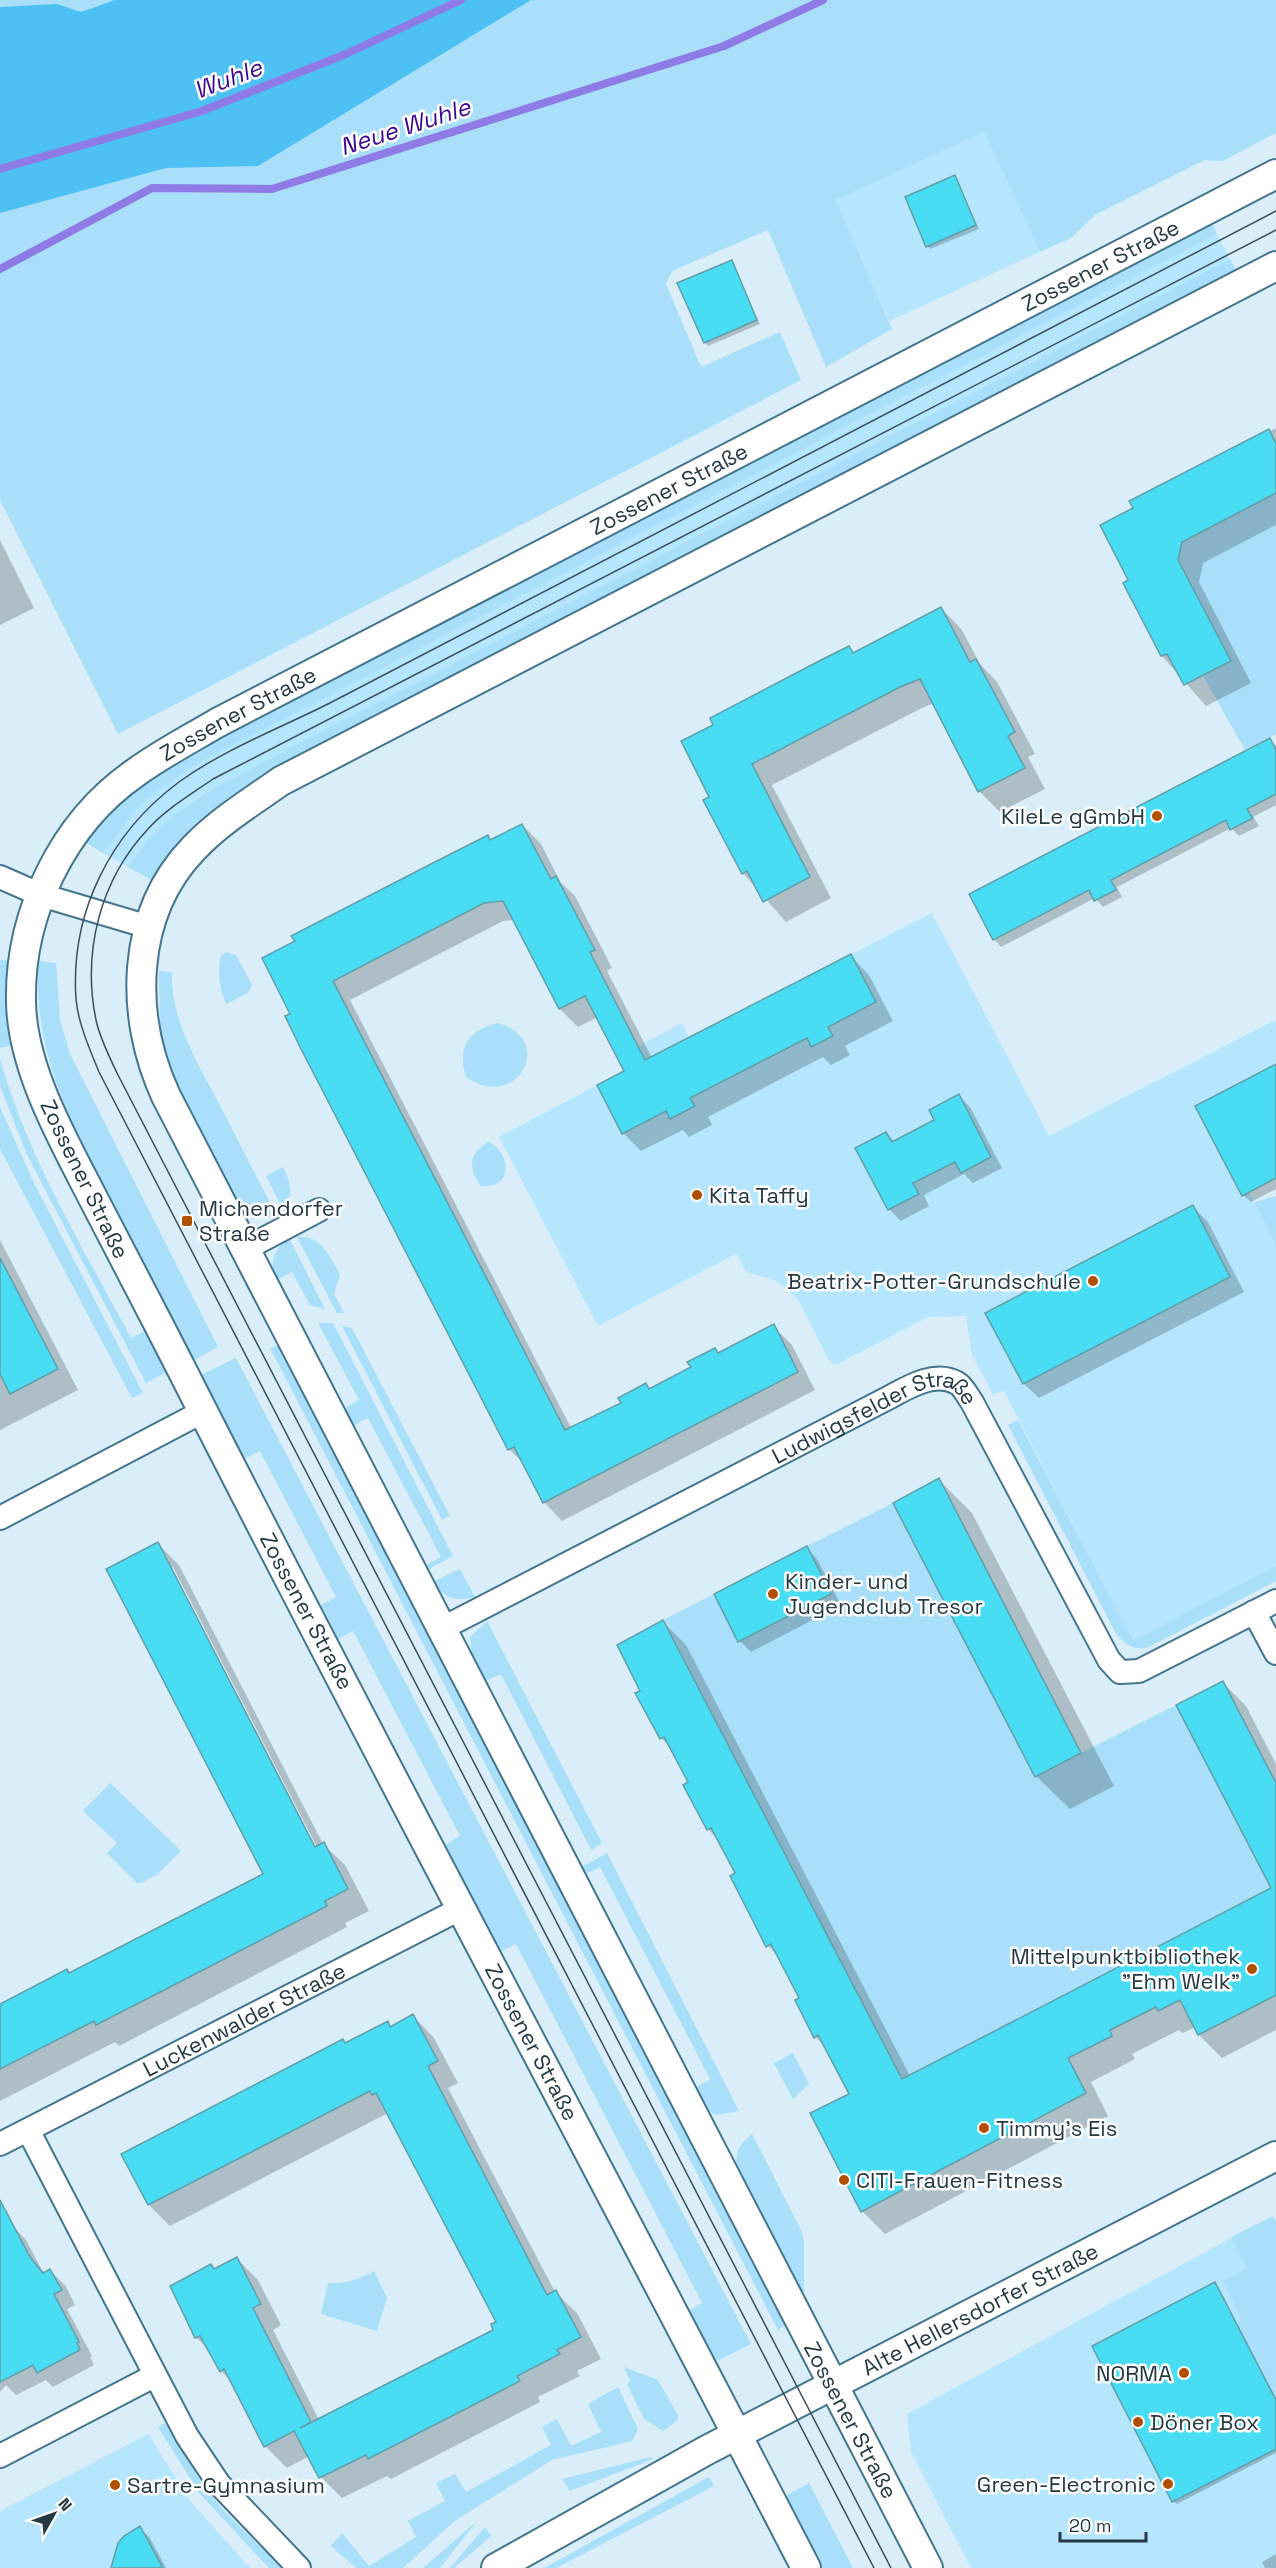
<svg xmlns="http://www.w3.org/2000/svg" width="1276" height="2568" font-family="'Space Grotesk',sans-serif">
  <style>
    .built { fill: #b5e6fe }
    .green { fill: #aadff9 }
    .forest { fill: #4dc1f4 }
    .shadow { fill: #0003; fill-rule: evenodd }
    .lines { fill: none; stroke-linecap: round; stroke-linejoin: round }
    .stream { stroke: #8f7be6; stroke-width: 8 }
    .building { fill: #49ddf4; stroke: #619ea9; stroke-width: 1.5 }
    .minor-casing { stroke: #44758d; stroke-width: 26 }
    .tertiary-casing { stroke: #44758d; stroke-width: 32 }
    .minor { stroke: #fff; stroke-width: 22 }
    .tertiary { stroke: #fff; stroke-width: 28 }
    .tram { stroke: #3b505a; stroke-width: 1.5 }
    .poi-dot { fill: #af5000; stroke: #fff; stroke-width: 2 }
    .labels { text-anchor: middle; stroke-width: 5; stroke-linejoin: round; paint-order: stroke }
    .street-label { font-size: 22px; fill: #243943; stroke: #fff }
    .poi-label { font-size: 22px; fill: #243943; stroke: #fff; text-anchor: start }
    .water-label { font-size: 24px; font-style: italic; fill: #3f078f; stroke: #fff }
  </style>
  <rect width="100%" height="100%" fill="#d9eef8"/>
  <g class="built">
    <polygon points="984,132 1040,252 889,321 836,200"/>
    <polygon points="1217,234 1230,259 230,779 191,801 137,852 128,867 103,853 144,801 194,766"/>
    <polygon points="932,913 1049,1136 1276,1020 1276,1178 1249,1193 1276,1246 1276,1566 1133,1640 1004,1391 993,1394 972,1355 966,1316 928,1317 835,1365 829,1360 797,1298 775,1280 746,1272 737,1253 598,1326 499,1137 643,1061 636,1047 682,1023 689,1038"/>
    <polygon points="1255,2225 1276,2265 1276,2568 971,2568 911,2452 907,2414"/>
    <polygon points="148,2434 191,2502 250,2568 0,2568 0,2513 4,2509"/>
  </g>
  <g class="green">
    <polygon points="0,0 1276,0 1276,133 1223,161 1205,160 1095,215 1071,238 1040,252 984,132 836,200 892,329 826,367 768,230 672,271 666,284 701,367 780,332 801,380 118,734 0,500"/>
    <polygon points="1212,223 1217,234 194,766 144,801 103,853 86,843 87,838 115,808 147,781 214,739"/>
    <path d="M1230 259 1237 272 241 790C203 814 178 844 153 881L128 867C153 826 189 802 230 779Z"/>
    <polygon points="1276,493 1276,734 1245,750 1203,676 1230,661 1183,569 1163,552"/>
    <path d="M226 952 236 955 252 985 248 993 226 1004C219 988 217 973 221 955Z"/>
    <polygon points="0,960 9,961 8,989 16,1045 0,1048"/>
    <path d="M39 961 56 963 60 1020 70 1054 218 1347 194 1360C168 1310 142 1260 116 1210 75 1131 31 1053 39 961Z"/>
    <path d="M159 971 172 972C170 1021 200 1067 222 1109 240 1145 259 1181 277 1217H255L243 1211 176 1087 170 1071 160 1032Z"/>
    <path d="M498 1023C556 1039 518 1113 466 1077 457 1049 468 1029 498 1023Z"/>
    <path d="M0 1059C28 1158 83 1248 131 1338L148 1330 169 1371 146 1383 27 1155 0 1086Z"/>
    <polygon points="0,1107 34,1183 143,1393 132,1398 0,1149"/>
    <path d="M489 1142C511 1153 514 1189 481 1186 467 1168 469 1152 489 1142Z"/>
    <path d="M283 1167C292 1185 293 1194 284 1211L266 1176Z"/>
    <polygon points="1276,1196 1276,1246 1254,1202"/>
    <path d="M297 1237C321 1235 330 1256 340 1275L334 1294 344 1313H337Z"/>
    <path d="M289 1238 325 1309 310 1305 292 1272 275 1281C270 1262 273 1250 289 1238Z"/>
    <polygon points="318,1323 333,1323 453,1556 425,1571 423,1567 441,1557 368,1418 351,1427 342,1410 359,1400"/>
    <polygon points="342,1326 352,1328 450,1516 442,1520"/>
    <polygon points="279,1345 786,2325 778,2330 270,1348"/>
    <polygon points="236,1358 751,2344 715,2362 687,2311 702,2303 516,1944 500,1952 445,1845 460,1836 353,1631 338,1639 321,1605 336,1597 260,1451 244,1459 201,1375"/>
    <path d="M1018 1420 1133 1640 1276 1566V1581L1149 1647C1132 1652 1121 1642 1113 1628L1008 1425Z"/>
    <polygon points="893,1503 1035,1776 1176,1705 1271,1888 902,2079 663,1620 714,1594 739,1642 831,1594 807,1546"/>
    <path d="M460 1569 475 1597C456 1603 443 1597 432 1582Z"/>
    <polygon points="487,1621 602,1843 591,1850 501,1674 483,1682 472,1657 470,1637"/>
    <polygon points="110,1783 181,1851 157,1875 138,1884 107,1853 117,1843 83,1811"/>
    <polygon points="607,1853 739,2111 716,2115 704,2107 693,2089 710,2079 600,1867 583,1875 580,1868"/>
    <polygon points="793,2053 809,2084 793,2099 774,2063"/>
    <path d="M752 2134 801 2230 804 2240V2300L738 2173C734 2153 737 2147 752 2134Z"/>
    <polygon points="1273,2216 1276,2222 1276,2400 1236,2323 1241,2319 1223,2281 1247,2269 1231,2237"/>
    <path d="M374 2271 387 2298 377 2331 321 2314 328 2283C345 2284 358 2280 374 2271Z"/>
    <polygon points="624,2367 658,2380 678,2415 678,2420 663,2431 644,2419 627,2384 630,2381"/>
    <polygon points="618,2387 638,2429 632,2441 552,2460 456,2520 403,2568 356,2568 331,2546 342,2533 369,2566 416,2537 408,2521 445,2501 436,2483 455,2474 466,2492 551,2445 542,2427 557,2419 571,2446 601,2432 588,2404"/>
    <polygon points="165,2423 201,2482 223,2510 282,2568 269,2568 200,2494 158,2427"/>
    <polygon points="651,2457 653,2459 570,2491 562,2479"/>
    <polygon points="709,2477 714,2486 556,2568 544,2568"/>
    <polygon points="809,2483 853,2568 820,2568 788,2502 787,2495"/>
    <polygon points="476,2522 440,2568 423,2568"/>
    <polygon points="485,2527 491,2536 454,2568 450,2568"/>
  </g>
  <polygon class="forest" points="115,0 531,0 258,166 166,168 0,213 0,7 57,4 81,12"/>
  <g class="shadow">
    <polygon points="955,177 979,229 930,249 927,246"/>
    <polygon points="731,261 760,324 708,346 705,342"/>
    <polygon points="1276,428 1276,525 1203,563 1199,582 1251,683 1206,706 1162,656 1125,583 1131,580 1135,508 1131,502"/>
    <polygon points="0,540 34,608 0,625"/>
    <polygon points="941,608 962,630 980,664 997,682 1035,754 1028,757 1045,789 1000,812 979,791 934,703 922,708 772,785 831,898 786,922 743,873 711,798 715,725 849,647 855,654"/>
    <polygon points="1269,739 1276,746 1276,805 1253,817 1259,826 1239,836 1231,828 1117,887 1122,897 1103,907 1095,898 1001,947 994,939"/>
    <polygon points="522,825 541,844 561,883 575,896 612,968 607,971 652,1058 851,956 869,975 893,1021 845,1046 850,1055 831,1065 823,1057 708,1117 712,1125 689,1137 683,1130 641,1151 623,1133 627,1072 598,1017 578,1027 560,1009 514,920 503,921 350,1000 571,1428 623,1404 646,1385 651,1390 693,1368 715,1349 720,1354 773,1326 792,1345 815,1390 562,1521 544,1502 524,1464 510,1450 287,1017 487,837 492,841"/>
    <polygon points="1276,1066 1276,1189 1251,1202 1243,1195"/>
    <polygon points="959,1096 970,1107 1002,1168 973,1183 964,1174 924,1195 929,1206 901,1221 889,1209 857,1148 886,1133 895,1142 936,1121"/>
    <polygon points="1193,1207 1208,1222 1244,1292 1039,1398 1024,1384 987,1313"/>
    <polygon points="0,1240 78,1390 0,1430"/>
    <polygon points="939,1480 972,1513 1114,1786 1070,1809 1036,1776"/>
    <path d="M158 1544 179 1565 323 1844 345 1865 369 1911 345 1923 347 1927 188 2010 119 2046 115 2042 0 2101V2005L70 1975 265 1874ZM169 1567H173L320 1853 317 1854Z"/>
    <polygon points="806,1548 817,1559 841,1605 751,1652 740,1641"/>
    <polygon points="663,1622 686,1645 910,2076 1273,1888 1223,1683 1246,1706 1276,1764 1276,2030 1222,2058 1199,2035 1195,2027 1183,2033 1179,2030 1132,2054 1135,2059 1091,2082 1108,2116 885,2234 862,2211 851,2095 827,2048 815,2037 801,1999 780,1958 768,1946 737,1874 720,1841 708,1829 690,1783 673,1750 661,1738 642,1692"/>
    <polygon points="413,2016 434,2038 458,2083 448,2088 555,2292 577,2313 601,2359 577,2371 580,2376 538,2397 540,2402 391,2479 387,2476 342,2498 321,2477 309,2456 287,2468 265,2446 232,2382 221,2371 210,2351 196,2337 172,2286 211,2266 215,2270 237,2259 258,2280 281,2325 273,2330 319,2420 495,2330 498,2322 388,2113 170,2226 149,2205 123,2155 387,2023 392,2027"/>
    <polygon points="12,2225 26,2240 44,2274 50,2271 65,2285 75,2305 67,2309 92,2356 90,2357 94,2365 53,2387 46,2380 16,2395 6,2385 0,2392 0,2232"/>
    <polygon points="1218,2287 1276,2399 1276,2453 1177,2504 1173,2501"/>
    <polygon points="140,2528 150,2538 166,2568 111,2568"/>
    <polygon points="1276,2554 1276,2568 1265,2568 1262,2562"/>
  </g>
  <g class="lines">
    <g class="stream">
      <polyline points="0,169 202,111 346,54 461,0"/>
      <polyline points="0,269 152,188 272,189 724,46 823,0"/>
    </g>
  </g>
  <g class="building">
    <polygon points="955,175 976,225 926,247 905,197"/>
    <polygon points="732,260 757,320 704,343 677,283"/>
    <polygon points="1269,429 1276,444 1276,493 1182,542 1178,560 1231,661 1184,685 1167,654 1161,656 1123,583 1128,580 1100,525 1133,508 1129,501"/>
    <polygon points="941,607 970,662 976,659 1015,732 1008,736 1025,768 978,792 920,679 900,687 752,764 810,877 763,902 747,871 742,874 703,800 709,797 681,741 713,725 710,718 821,660 849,646 853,653"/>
    <polygon points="1270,738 1276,750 1276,794 1247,809 1253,818 1230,830 1226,820 1111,880 1116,890 1094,901 1089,890 993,940 969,894"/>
    <polygon points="522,824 551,879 556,876 595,950 590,952 645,1060 851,954 876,1002 828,1027 833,1036 811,1047 807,1038 690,1098 695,1106 670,1119 666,1111 622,1134 597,1085 624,1071 585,996 559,1009 503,901 484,903 333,981 565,1430 621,1403 618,1398 646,1383 649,1389 691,1367 687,1362 715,1348 718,1353 774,1324 798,1372 543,1503 514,1447 508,1450 300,1047 285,1016 290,1014 262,958 295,941 291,936 431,864 488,835 490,840"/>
    <polygon points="1276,1064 1276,1178 1242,1196 1195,1106"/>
    <polygon points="959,1094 991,1157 961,1173 955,1162 913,1183 919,1194 888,1210 855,1148 886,1132 892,1142 934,1120 929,1110"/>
    <polygon points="1193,1205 1230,1277 1023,1384 985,1313"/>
    <polygon points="0,1258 58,1369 10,1394 0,1374"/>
    <polygon points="939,1478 1081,1753 1035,1777 893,1503"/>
    <polygon points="158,1542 315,1847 324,1842 348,1889 325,1901 327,1906 166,1989 96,2025 94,2021 0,2069 0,2004 67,1969 69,1973 263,1874 106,1569"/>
    <polygon points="807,1546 831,1594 738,1642 714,1594"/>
    <polygon points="663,1620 902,2079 1271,1888 1176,1705 1223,1681 1276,1783 1276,1995 1198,2035 1180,2000 1158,2011 1156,2007 1110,2030 1112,2036 1068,2058 1086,2093 861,2212 810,2113 849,2094 818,2035 814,2038 795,2000 799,1998 771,1944 766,1947 754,1923 730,1876 735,1873 711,1828 707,1830 683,1785 688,1782 664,1737 660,1739 635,1693 640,1691 617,1645"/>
    <polygon points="413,2014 438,2061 428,2066 547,2295 556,2290 581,2337 557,2350 560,2354 517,2376 520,2381 368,2459 366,2455 319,2478 294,2431 264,2447 224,2369 220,2372 200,2336 195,2338 170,2286 211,2264 214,2269 237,2257 261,2304 253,2308 311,2422 300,2428 493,2330 491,2324 496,2322 376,2093 372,2095 370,2091 148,2205 121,2154 343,2039 345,2043 388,2021 390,2027"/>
    <polygon points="0,2200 30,2257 43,2273 50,2269 62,2290 54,2294 79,2342 77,2343 80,2350 37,2373 33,2365 0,2382"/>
    <polygon points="1215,2282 1276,2400 1276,2449 1172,2502 1092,2346"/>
    <polygon points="140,2526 163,2568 111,2568 118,2543 124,2536"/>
  </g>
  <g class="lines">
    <defs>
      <g id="minor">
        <polyline points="0,877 41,895 149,927"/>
        <polyline points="245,1249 319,1210"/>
        <polyline points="0,1518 202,1412"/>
        <polyline points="1254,1612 1276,1653"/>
        <path id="s1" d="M441 1629 890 1397C910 1386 935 1371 957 1383 963 1386 968 1397 972 1402L1109 1660 1120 1672 1139 1671 1276 1601"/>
        <polyline points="28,2130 187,2436 219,2484 299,2568"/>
        <path id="s2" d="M0 2144 462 1908"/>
        <polyline points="0,2456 154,2376"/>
      </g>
      <g id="tertiary">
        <path id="s3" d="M496 2568 707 2450 1276 2156"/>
        <path id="s4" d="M806 2568C600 2168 385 1771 182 1370 153 1313 123 1256 94 1200 64 1141 22 1069 21 1002 19 914 63 823 135 773 161 754 190 739 217 723L1276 174"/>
        <path d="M928 2568 166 1096C129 1016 130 914 194 848 220 821 251 802 281 781L1276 266"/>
      </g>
    </defs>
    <use href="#minor" class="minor-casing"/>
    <use href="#tertiary" class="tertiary-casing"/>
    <use href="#minor" class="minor"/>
    <use href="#tertiary" class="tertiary"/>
    <g class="tram">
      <path d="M874 2568 99 1072C90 1050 78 1023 76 999 70 913 110 833 179 782 223 750 278 729 328 704L1276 211"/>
      <path d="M891 2568 118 1075C110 1058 100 1039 96 1020 82 952 100 880 148 829 166 809 190 795 213 779L1276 230"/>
    </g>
  </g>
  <g class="poi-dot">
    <circle cx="1157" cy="816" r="6"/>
    <circle cx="697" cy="1195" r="6"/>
    <rect x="181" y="1215" width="12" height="12" rx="3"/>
    <circle cx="1093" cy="1281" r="6"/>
    <circle cx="773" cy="1594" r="6"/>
    <circle cx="1252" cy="1969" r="6"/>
    <circle cx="984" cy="2128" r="6"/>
    <circle cx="844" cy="2180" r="6"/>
    <circle cx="1184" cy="2373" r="6"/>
    <circle cx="1138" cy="2422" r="6"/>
    <circle cx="1168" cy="2484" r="6"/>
    <circle cx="115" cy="2485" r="6"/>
  </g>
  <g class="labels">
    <g class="street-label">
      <text dy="8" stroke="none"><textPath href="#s4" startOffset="3112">Zossener Straße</textPath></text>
      <text dy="8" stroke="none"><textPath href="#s4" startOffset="2626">Zossener Straße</textPath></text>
      <text dy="8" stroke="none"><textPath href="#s4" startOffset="2140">Zossener Straße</textPath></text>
      <text transform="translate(85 1179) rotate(64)" y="8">Zossener Straße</text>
      <text dy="8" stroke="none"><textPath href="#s1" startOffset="488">Ludwigsfelder Straße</textPath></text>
      <text transform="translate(307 1611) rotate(62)" y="8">Zossener Straße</text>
      <text dy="8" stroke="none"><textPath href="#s2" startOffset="274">Luckenwalder Straße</textPath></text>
      <text transform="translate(532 2042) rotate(62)" y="8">Zossener Straße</text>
      <text dy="8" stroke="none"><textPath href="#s3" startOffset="549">Alte Hellersdorfer Straße</textPath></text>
      <text transform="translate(851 2420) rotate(62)" y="8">Zossener Straße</text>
    </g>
    <g class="poi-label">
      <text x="1145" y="824" text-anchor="end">KileLe gGmbH</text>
      <text x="709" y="1203">Kita Taffy</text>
      <text x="199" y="1216">Michendorfer<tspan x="199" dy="25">Straße</tspan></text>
      <text x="1081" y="1289" text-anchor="end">Beatrix-Potter-Grundschule</text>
      <text x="785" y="1589">Kinder- und<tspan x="785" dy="25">Jugendclub Tresor</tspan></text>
      <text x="1240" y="1964" text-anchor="end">Mittelpunktbibliothek<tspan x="1240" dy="25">"Ehm Welk"</tspan></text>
      <text x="996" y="2136">Timmy's Eis</text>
      <text x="856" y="2188">CITI-Frauen-Fitness</text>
      <text x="1172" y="2381" text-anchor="end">NORMA</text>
      <text x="1150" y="2430">Döner Box</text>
      <text x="1156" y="2492" text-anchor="end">Green-Electronic</text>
      <text x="127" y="2493">Sartre-Gymnasium</text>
    </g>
    <g class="water-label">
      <text transform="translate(228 79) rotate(-21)" y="8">Wuhle</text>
      <text transform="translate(405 127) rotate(-18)" y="8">Neue Wuhle</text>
    </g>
  </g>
  <g transform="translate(54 2514) rotate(50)" stroke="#ffffff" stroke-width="4.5" paint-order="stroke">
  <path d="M0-4.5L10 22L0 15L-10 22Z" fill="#243943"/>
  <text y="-9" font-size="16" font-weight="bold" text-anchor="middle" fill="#243943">N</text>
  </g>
  <path d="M1060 2532v9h86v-9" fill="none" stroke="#243943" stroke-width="3"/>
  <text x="1069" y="2532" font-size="18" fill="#243943" stroke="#ffffff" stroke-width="4.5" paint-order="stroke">20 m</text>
</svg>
